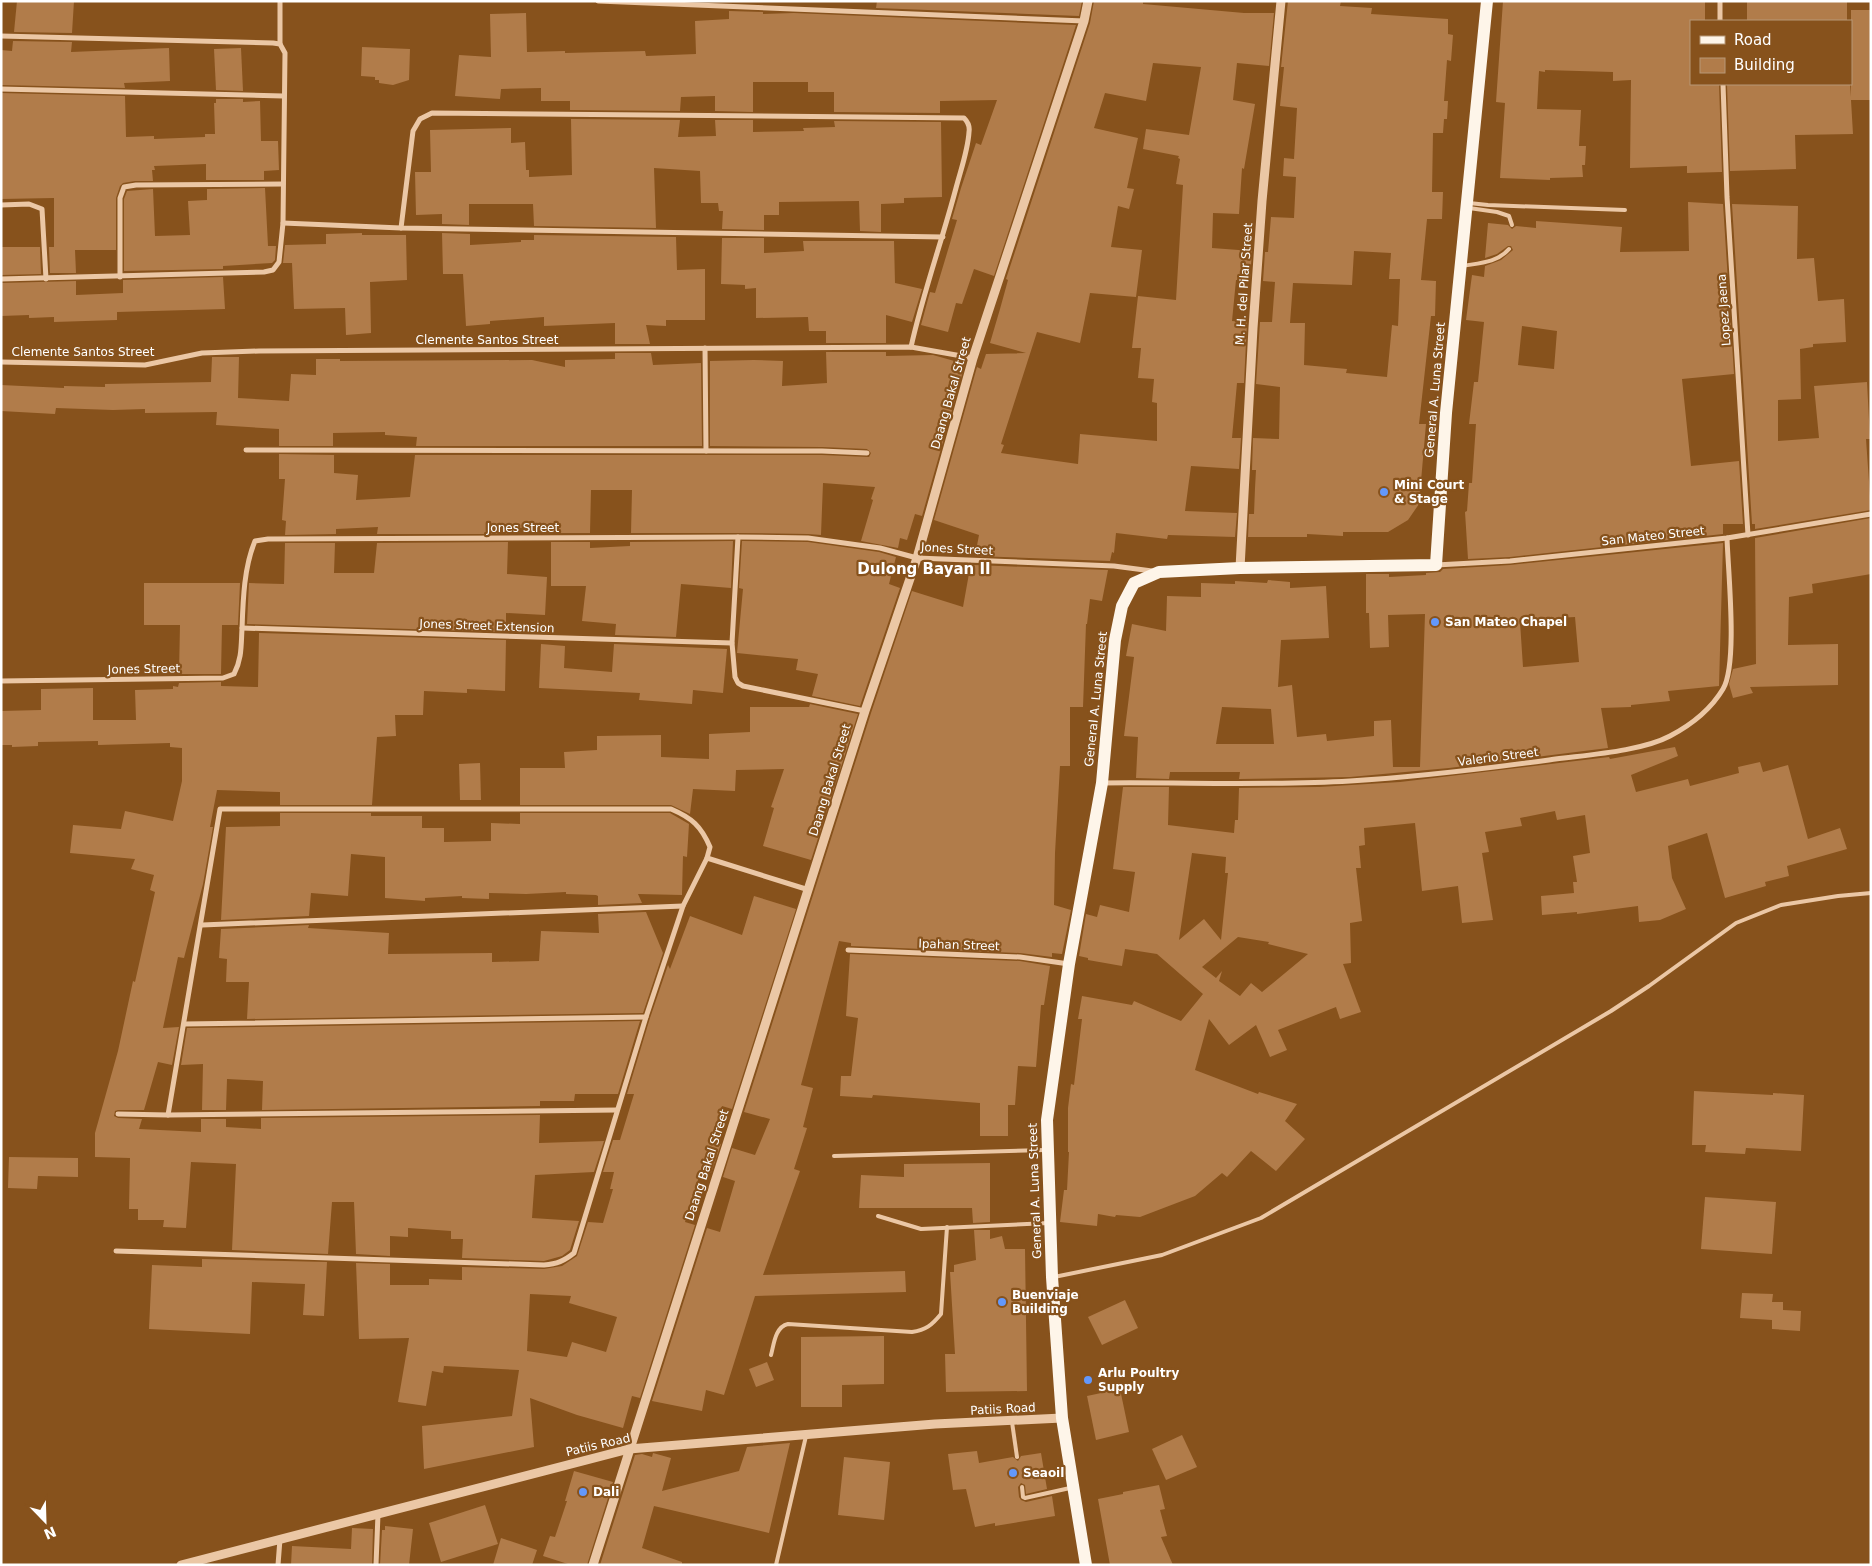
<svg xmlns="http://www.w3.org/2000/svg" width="1872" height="1566" font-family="'DejaVu Sans',sans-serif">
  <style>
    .building { fill: #b17c4a; fill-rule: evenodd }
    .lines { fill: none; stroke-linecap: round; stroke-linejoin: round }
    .service { stroke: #ebc7a5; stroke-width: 4 }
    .minor { stroke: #ebc7a5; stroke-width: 5 }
    .tertiary { stroke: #ebc7a5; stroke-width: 9 }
    .primary { stroke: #fef5e9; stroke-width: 12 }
    .poi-dot { fill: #6398fb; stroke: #87521c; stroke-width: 2 }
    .labels { text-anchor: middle; stroke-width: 4.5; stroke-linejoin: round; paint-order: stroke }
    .street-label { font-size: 12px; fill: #fff; stroke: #87521c }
    .poi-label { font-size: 12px; font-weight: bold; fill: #fff; stroke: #87521c; text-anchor: start }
    .quarter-label { font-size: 15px; font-weight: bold; fill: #fff; stroke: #87521c }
  </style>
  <rect width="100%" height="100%" fill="#87521c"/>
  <g class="building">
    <polygon points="17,1 74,1 72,33 14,32"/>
    <polygon points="877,1 1082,1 1079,16 876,8"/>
    <path d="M1094 1H1143V4L1244 13H1274L1269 66 1237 63 1233 100 1255 104 1244 169 1242 168 1239 214 1213 213 1212 248 1252 251 1250 280H1236L1232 321 1247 322 1244 383H1237L1232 438H1241L1239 469 1191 466 1185 511 1237 513 1235 537 1168 535 1167 539 1116 533 1114 553 1112 552 1110 561 975 556 979 535 934 520 977 367 981 369 986 354 1026 353 990 343 1000 309 1008 280 1006 279 1090 23ZM1153 63 1201 67 1189 135 1146 129 1143 149 1179 156 1178 158 1180 159 1176 184 1183 185 1176 300 1138 296 1132 348H1141L1138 378 1154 379 1152 402 1157 403V441L1080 434 1078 464 1001 453 1004 445 1001 444 1037 332 1080 343 1090 293 1136 297 1142 250 1111 247 1118 206 1129 209 1134 189 1127 188 1138 138 1094 128 1105 93 1146 101Z"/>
    <path d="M1288 1H1341L1340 6 1372 8 1371 14 1448 19V34L1453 35 1451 61 1447 60 1444 101H1448L1447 119H1444L1443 133H1433L1432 192H1443L1442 219H1427L1421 280 1436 281 1435 316H1431L1419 424H1426L1419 504 1408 520 1388 532H1343V536L1307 534V537H1248L1249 514H1254L1255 488 1256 470H1252L1253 438 1279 439 1280 387 1256 384 1260 322H1272L1275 282 1263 281 1265 252H1268L1271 217 1294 218 1296 177 1283 176 1284 158 1294 159 1297 108 1280 106 1284 67H1281ZM1354 251 1391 253 1389 279H1400L1398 326 1392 325 1387 377 1346 373 1347 369 1304 365 1305 323H1290L1293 283 1352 285Z"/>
    <polygon points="1503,1 1705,2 1705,21 1691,21 1691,84 1719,84 1722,172 1687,173 1687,166 1630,168 1631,80 1613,81 1613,72 1545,70 1545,72 1539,71 1537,109 1581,110 1579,146 1586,146 1585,165 1582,165 1583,177 1550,178 1550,180 1500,178 1505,103 1496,102"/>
    <rect x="1747" y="1" width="100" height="20"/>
    <polygon points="1851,10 1871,10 1871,100 1851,100 1853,134 1795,135 1796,169 1730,171 1727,84 1850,84 1851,97"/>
    <polygon points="729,11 763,12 763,14 794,13 1076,25 994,276 974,269 962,304 956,303 948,332 921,325 930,292 935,293 957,220 952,219 961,188 976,143 981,145 997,100 940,101 940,113 834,112 834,92 808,92 808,82 753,82 753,112 715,111 715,96 681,97 680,111 570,110 570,101 541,101 541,88 501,89 500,99 455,96 459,55 491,57 490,14 526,13 527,52 565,51 565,53 645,51 646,56 696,54 695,21 729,19"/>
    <polygon points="13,41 72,42 71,52 169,48 170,81 124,83 125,88 1,85 1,50 12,51"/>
    <polygon points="362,47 410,49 409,80 393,85 379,83 379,80 375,80 375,77 361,76"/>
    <polygon points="241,48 243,91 216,90 214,49"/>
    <polygon points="1,93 125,96 126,137 154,136 154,139 205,137 205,134 215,134 214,103 216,103 216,99 243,99 243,102 260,101 261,141 278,141 279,170 264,171 264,180 206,180 206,164 154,166 155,170 152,170 153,181 135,181 123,183 120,186 116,198 116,250 75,250 76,273 50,273 49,247 54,247 54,198 1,199"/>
    <polygon points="571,119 680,120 678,137 716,136 715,120 753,120 753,132 804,131 803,128 835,127 834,121 941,122 942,197 904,198 904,203 881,204 881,232 860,231 859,201 779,202 779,215 764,215 764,230 722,229 723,211 719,211 718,203 701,203 700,171 654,168 656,228 534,226 533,204 469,204 469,225 442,224 442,214 416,215 415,172 431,172 430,130 511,128 511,143 525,142 526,170 529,170 529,177 572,175"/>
    <polygon points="265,188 268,246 276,246 275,260 272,263 223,266 223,269 124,271 124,199 127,191 153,189 155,236 190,235 188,201 207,200 207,189"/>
    <path d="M1688 202 1723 204 1734 374 1682 379 1691 466 1739 461 1743 524H1723V534L1510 557 1468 559 1465 512 1467 511 1469 483H1472L1476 424H1469L1474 382H1478L1484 322 1466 320 1472 275 1484 277 1485 266 1501 260 1513 250 1511 246H1508L1497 254 1485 258 1488 223 1508 225 1512 229 1516 226 1536 228V221L1622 227 1620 252 1689 251ZM1522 326 1557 331 1554 369 1518 365Z"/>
    <polygon points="1732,204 1798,206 1797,259 1814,258 1818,301 1844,299 1846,342 1813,344 1813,347 1800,349 1801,399 1778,400 1778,441 1819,438 1814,386 1867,382 1870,439 1866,439 1871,510 1755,529 1755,524 1752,524"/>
    <polygon points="362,233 362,235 406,235 407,280 370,282 371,333 346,335 345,308 294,309 292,263 283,263 285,245 326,244 326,234"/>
    <polygon points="442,233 470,234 470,245 521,242 521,240 534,240 534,235 676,237 677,270 705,269 705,320 666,320 666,326 646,325 650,344 615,344 615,323 544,326 544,317 490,321 490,324 466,326 463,274 443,274"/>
    <polygon points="722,238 764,238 764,253 804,251 803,241 894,241 895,283 922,289 912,322 886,315 886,343 826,343 826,331 809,331 808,317 756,318 756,288 745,289 745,285 721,284"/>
    <polygon points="1,247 40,247 41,274 1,275"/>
    <polygon points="223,277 225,309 117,312 117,320 54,322 54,317 29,318 29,315 1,316 1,283 76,281 76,295 123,293 123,280"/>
    <polygon points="826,352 886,352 886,356 933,355 965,364 922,516 915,514 907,540 900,538 898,548 861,541 873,500 871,499 875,487 823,483 821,535 808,534 738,533 631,533 632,490 591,490 590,533 551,533 551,527 508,528 508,534 377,534 378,527 336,529 336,534 285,535 286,521 282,520 285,479 279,479 279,454 334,455 334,473 358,475 356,500 410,497 415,455 822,455 869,457 871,453 867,449 822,447 710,446 710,361 754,360 783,361 782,386 827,383"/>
    <polygon points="615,353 651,353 653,365 701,363 702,446 416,446 417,437 385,435 385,432 333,433 333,446 279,446 279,429 216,425 217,412 145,413 145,409 113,410 56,408 55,414 1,411 1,385 64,388 64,386 105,387 105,384 211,382 212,357 239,357 238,398 289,401 291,374 316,375 316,359 340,359 340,361 532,360 565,367 565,360 615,359"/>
    <polygon points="1871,518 1871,574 1812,584 1813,593 1789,597 1788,645 1838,644 1838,685 1750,687 1753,693 1733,698 1729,684 1733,669 1756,664 1755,538"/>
    <polygon points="733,541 731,588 681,584 676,637 615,635 616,624 582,621 586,586 551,586 551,542 590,542 590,548 630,546 630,542"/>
    <polygon points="742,541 808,542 879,552 896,557 889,584 900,588 860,706 812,696 818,674 796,670 798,659 737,653 743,589 739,588"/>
    <polygon points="508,542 507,574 547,577 545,615 506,613 506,632 247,624 249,583 284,584 285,543 335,543 334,573 374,573 377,543"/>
    <path d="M1723 543 1719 686 1668 691 1670 701 1631 705V707L1601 708 1608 748 1449 768 1350 777 1239 779 1240 772H1170L1169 779 1136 778 1138 737 1124 736 1134 657 1126 656 1132 624 1166 631 1167 596 1201 597V583L1235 584V581L1267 583 1268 580 1290 582V588L1326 586 1329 638 1281 640 1278 687 1292 685 1297 737 1326 734 1327 741 1374 736V721L1391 720 1393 767H1420L1425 614 1388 615 1389 647 1370 648 1369 613H1366V574H1389V577L1426 575V573L1440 572 1443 569 1510 565ZM1575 617 1579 662 1523 667 1520 622 1538 621V619ZM1222 707 1271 709 1274 744H1216Z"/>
    <polygon points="974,565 1108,570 1102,601 1090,599 1087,624 1086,624 1083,707 1070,707 1070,766 1060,766 1055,853 1054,905 1071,910 1062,954 1052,953 1052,957 1020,953 851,946 851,943 839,941 801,1085 813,1088 803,1127 807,1128 794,1169 800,1171 763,1275 905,1271 906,1292 755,1296 724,1395 706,1390 702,1411 652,1401 707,1228 720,1232 735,1181 723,1177 732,1148 755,1155 770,1119 744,1112 871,713 912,591 963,607 970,568 973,568"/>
    <polygon points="144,583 240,583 238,625 222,625 221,674 179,674 180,625 144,625"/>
    <polygon points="259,633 506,640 505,691 467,689 467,693 424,691 423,715 395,715 396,736 377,737 372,805 280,805 280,792 217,790 210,827 213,827 203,884 184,958 178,957 163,1028 179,1027 172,1065 158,1062 144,1110 118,1110 115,1111 114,1116 118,1118 142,1119 139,1129 201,1132 201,1119 226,1119 226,1127 261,1129 261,1118 540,1115 539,1143 604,1141 594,1172 535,1175 532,1218 579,1221 570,1250 562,1256 544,1261 462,1258 463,1239 451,1239 451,1231 408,1228 408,1237 390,1236 390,1256 356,1254 354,1202 332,1202 328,1254 232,1250 236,1164 191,1162 186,1228 163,1227 164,1220 138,1220 138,1209 129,1209 130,1158 95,1157 95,1133 118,1051 133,981 135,982 155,892 150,890 154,875 131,869 135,859 70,853 73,825 121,829 125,811 173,821 182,781 182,748 170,747 170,743 98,745 98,741 38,742 38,746 12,747 12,745 1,745 1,711 41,710 41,689 93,688 93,720 136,720 135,690 173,689 173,686 178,687 179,683 221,682 221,686 258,687"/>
    <polygon points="541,644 565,646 564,668 612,672 614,644 727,649 723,693 693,690 692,704 639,700 640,693 539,688"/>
    <polygon points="810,704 858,714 811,860 763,846 774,808 771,807 784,769 736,770 735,791 693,789 690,814 671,805 520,805 520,768 565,768 564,752 597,750 597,736 661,735 661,757 709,759 709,734 750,732 750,707 809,707"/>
    <path d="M1675 747 1678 756 1631 775 1636 792 1688 779 1690 786 1739 773 1738 767 1760 762 1763 772 1788 765 1808 839 1840 828 1847 849 1787 866 1789 876 1765 882 1766 886 1725 898 1707 833 1668 846 1672 878 1686 909 1660 920 1639 922 1638 906 1577 914V912L1542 915 1541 896 1574 893 1573 882H1577L1573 856 1590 853 1585 815 1557 820 1555 811 1520 818 1522 826 1485 832 1489 852 1482 853 1493 920 1462 923 1458 886 1422 891 1415 823 1364 828 1365 845 1359 846 1361 868H1356L1362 921 1350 923 1351 963 1343 964 1361 1012 1340 1019 1336 1007 1278 1030 1287 1050 1270 1057 1256 1025 1229 1045 1209 1019 1195 1070 1258 1094 1259 1092 1297 1104 1285 1121 1305 1139 1276 1171 1251 1151 1227 1177 1222 1173 1195 1196 1140 1217 1116 1215 1115 1217 1098 1214 1097 1226 1060 1222 1064 1190H1067L1069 1152H1068V1108L1071 1084 1074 1085 1082 1019H1078L1082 996 1132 1005 1134 1001 1181 1021 1203 994 1157 954 1125 949 1122 966 1088 960V958L1079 956 1086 914 1097 917 1100 905 1129 912 1135 872 1113 869 1123 787H1169L1168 825 1234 833 1235 820H1238L1239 788 1319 787 1400 782 1609 757 1610 759ZM1192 853 1226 857 1225 873H1228L1221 940 1204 919 1179 940ZM1238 937 1269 942 1268 944 1308 954 1262 992 1251 983 1240 996 1219 981 1222 971 1216 978 1202 967Z"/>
    <polygon points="480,763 481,800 460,800 459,764"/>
    <polygon points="280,813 371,813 371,816 422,816 422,828 444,828 444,842 491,841 491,823 520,824 520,813 670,813 689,824 687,857 683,856 682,895 638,894 642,903 598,905 598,896 596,895 566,894 566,892 526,894 489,893 489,899 462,898 462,896 425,898 425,901 385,898 385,857 351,854 348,896 311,893 309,916 221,920 226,827 280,826"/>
    <path d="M754 896 796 909 732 1109 722 1106 711 1140 721 1144 711 1173 701 1170 685 1222 695 1225 640 1398 632 1396 623 1428 577 1415 530 1398 534 1447 424 1469 422 1426 512 1416 519 1370 444 1366 443 1373 432 1371 426 1406 398 1402 409 1338 359 1339 356 1263 390 1264V1285H429V1279L462 1280V1267L544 1269 562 1266 577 1256 588 1222 603 1223 613 1189H610L614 1172H603L613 1140H620L634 1094H627L650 1018 668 965 670 969 690 916 742 935ZM530 1294 571 1296 569 1303 617 1317 606 1352 572 1342 567 1357 527 1351Z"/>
    <polygon points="646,912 663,953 643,1013 247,1019 249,982 226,982 227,959 219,958 221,929 309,925 308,928 389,933 388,954 492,953 492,962 539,961 541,931 599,933 598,914"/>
    <polygon points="850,954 1020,961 1050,966 1044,1005 1041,1005 1036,1067 1018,1066 1015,1105 1008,1105 1008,1136 980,1136 980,1103 873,1095 872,1098 840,1096 841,1076 851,1076 858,1018 846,1016"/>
    <polygon points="640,1021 618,1094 575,1094 574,1101 540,1101 540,1106 262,1110 263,1081 227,1079 226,1110 202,1110 203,1064 181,1065 187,1028"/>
    <polygon points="1694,1091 1773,1095 1773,1093 1804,1095 1801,1151 1746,1148 1745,1154 1705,1152 1706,1145 1692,1145"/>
    <polygon points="9,1157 78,1158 78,1177 38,1176 37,1189 8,1188"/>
    <polygon points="990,1163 990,1222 973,1223 972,1208 859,1208 861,1175 904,1177 904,1164"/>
    <polygon points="1705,1197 1776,1202 1772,1254 1701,1249"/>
    <polygon points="974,1230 990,1230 990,1239 1002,1236 1005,1249 1025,1249 1027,1391 946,1392 945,1354 955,1354 950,1272 954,1272 954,1265 976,1260"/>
    <polygon points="202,1259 327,1262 324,1316 303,1315 305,1284 252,1282 250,1334 149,1329 152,1265 202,1267"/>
    <polygon points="1742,1293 1773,1294 1772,1302 1783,1302 1783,1310 1801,1311 1800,1331 1772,1329 1772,1320 1740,1318"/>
    <polygon points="1125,1300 1138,1328 1102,1345 1088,1317"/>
    <polygon points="884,1336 884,1384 842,1385 842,1407 801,1407 801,1337"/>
    <polygon points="767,1362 774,1380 756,1387 749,1369"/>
    <polygon points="1120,1389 1129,1432 1096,1440 1087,1396"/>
    <polygon points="1182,1435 1197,1467 1166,1480 1152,1449"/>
    <polygon points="790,1443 769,1533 654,1506 642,1548 682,1562 682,1565 600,1565 635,1455 642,1454 652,1457 653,1453 671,1458 662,1491 739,1471 747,1447"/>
    <polygon points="977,1451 979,1463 1013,1457 1018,1461 1021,1456 1041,1453 1047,1489 1026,1494 1025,1485 1021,1483 1018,1487 1019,1497 1021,1500 1026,1502 1052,1496 1055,1516 995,1526 995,1523 975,1527 966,1489 953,1490 948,1454"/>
    <polygon points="844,1457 890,1462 884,1520 838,1515"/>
    <polygon points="574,1471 613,1482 587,1565 571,1565 543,1556 550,1536 555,1537 567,1501 565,1501"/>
    <polygon points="1159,1485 1165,1509 1160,1510 1167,1536 1161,1537 1173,1565 1110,1565 1098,1499 1123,1494 1123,1492"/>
    <polygon points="485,1505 498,1544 441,1562 429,1523"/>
    <polygon points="385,1526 413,1529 409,1565 380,1565 382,1530 385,1530"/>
    <polygon points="352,1528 373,1529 372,1565 291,1565 292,1546 351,1549"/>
    <polygon points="501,1538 537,1550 532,1565 493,1565"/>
  </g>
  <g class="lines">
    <g class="service">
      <polyline points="1469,203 1488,205 1625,210"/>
      <polyline points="1469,208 1497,212 1509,216 1512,225"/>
      <path d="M1462 266C1479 263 1497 263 1509 249"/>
      <polyline points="834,1156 1045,1150"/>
      <polyline points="878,1216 921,1229 1049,1223"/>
      <polyline points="1054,1277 1162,1255 1261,1218 1611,1011 1649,986 1736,923 1781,905 1838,896 1871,893"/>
      <path d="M771 1355C774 1344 775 1327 788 1324L912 1332C926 1330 932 1325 941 1314L947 1227"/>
      <polyline points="1012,1422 1017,1457"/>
      <polyline points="1022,1487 1023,1497 1025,1498 1070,1488"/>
      <polyline points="776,1565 806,1436"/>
    </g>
    <g class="minor">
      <polyline points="280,1 280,44"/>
      <polyline points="598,1 1084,21"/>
      <polyline points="1720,1 1720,21"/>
      <polyline points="1,36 273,43 280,44 285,53 283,223 279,262 273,270 264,272 1,279"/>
      <polyline points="1723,84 1727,197 1748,535"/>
      <polyline points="1,89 283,96"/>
      <polyline points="1,205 29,204 42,209 46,279"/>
      <polyline points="283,223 401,228 943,237"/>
      <path d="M401 228 413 131 420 119 432 113 964 118C968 122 970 126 969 132 968 150 961 169 956 188 942 241 923 293 911 347"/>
      <polyline points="120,277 120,198 124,187 136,185 283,184"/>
      <polyline points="705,348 706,451"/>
      <polyline points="1,362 145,365 202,353 259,351 911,347 973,358"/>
      <polyline points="246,450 822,451 867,453"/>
      <polyline points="738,537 732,643 735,677 738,683 743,686 865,711"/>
      <polyline points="1436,565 1510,561 1727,538 1871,514"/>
      <polyline points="242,628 732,643"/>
      <path d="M1 681 223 678 234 674C242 659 241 645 242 629 243 600 244 567 255 541L268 539 738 537 808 538 880 548 917 558 1114 566 1152 571"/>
      <path d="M1102 783C1185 782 1268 786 1350 781 1417 777 1483 769 1549 760 1583 755 1640 752 1670 736 1691 725 1711 709 1723 689 1738 664 1728 571 1727 538"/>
      <polyline points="202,925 683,906"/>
      <polyline points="848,950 1020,957 1069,964"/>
      <polyline points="184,1024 646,1017"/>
      <polyline points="118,1114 168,1115 617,1110"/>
      <path d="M168 1115 220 809H671C692 818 701 826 710 847L707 858 809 890"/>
      <path d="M116 1251 544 1265C557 1264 564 1261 574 1253L646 1017 683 906 707 858"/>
      <polyline points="278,1565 280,1539"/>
      <polyline points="376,1565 378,1514"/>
    </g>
    <g class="tertiary">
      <polyline points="1240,568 1253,328 1262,201 1281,1"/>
      <polyline points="181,1565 629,1449 935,1424 1062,1418"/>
      <polyline points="593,1565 865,711 917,558 973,358 1084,21 1088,1"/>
    </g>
    <polyline class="primary" points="1086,1565 1062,1418 1052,1277 1047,1120 1069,964 1102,783 1115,640 1122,606 1134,583 1159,572 1240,568 1436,565 1446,413 1487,1"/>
  </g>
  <g class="poi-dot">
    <circle cx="1384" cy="492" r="5"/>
    <circle cx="1435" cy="622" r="5"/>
    <circle cx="1002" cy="1302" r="5"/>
    <circle cx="1088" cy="1380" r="5"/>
    <circle cx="1013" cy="1473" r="5"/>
    <circle cx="583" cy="1492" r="5"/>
  </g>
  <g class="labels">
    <g class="street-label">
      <text transform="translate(1244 284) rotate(-86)" y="4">M. H. del Pilar Street</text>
      <text transform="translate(1724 310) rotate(-94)" y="4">Lopez Jaena</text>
      <text x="487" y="344">Clemente Santos Street</text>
      <text x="83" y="356">Clemente Santos Street</text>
      <text transform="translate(1435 390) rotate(-85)" y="4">General A. Luna Street</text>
      <text transform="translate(951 393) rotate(-74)" y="4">Daang Bakal Street</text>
      <text x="523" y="532">Jones Street</text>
      <text transform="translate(1653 536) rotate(-6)" y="4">San Mateo Street</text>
      <text transform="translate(957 549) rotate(3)" y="4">Jones Street</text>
      <text transform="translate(487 626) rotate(2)" y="4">Jones Street Extension</text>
      <text transform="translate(144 669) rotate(-1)" y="4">Jones Street</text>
      <text transform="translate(1096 699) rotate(-84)" y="4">General A. Luna Street</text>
      <text transform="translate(1498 757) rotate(-7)" y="4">Valerio Street</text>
      <text transform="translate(830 780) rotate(-73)" y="4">Daang Bakal Street</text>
      <text transform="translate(959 945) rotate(2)" y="4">Ipahan Street</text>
      <text transform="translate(707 1165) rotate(-72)" y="4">Daang Bakal Street</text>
      <text transform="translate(1035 1191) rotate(-92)" y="4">General A. Luna Street</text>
      <text transform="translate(1003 1409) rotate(-3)" y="4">Patiis Road</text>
      <text transform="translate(598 1445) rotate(-13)" y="4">Patiis Road</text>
    </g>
    <g class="poi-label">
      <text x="1394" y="489">Mini Court<tspan x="1394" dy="14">&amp; Stage</tspan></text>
      <text x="1445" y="626">San Mateo Chapel</text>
      <text x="1012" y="1299">Buenviaje<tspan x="1012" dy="14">Building</tspan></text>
      <text x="1098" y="1377">Arlu Poultry<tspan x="1098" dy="14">Supply</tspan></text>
      <text x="1023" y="1477">Seaoil</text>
      <text x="593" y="1496">Dali</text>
    </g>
    <g class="quarter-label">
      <text x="924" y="574">Dulong Bayan II</text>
    </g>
  </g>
  <rect width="1872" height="1566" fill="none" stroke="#ffffff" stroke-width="5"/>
  <rect x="1690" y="20" width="162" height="65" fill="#87521c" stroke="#b79777"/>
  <rect x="1700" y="36" width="25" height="8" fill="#fef5e9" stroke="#b79777"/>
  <text x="1734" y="45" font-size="15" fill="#ffffff">Road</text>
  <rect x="1700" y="58" width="25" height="15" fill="#b17c4a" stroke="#b79777"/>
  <text x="1734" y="70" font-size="15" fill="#ffffff">Building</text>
  <g transform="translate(45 1521) rotate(157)" stroke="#87521c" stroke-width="4" paint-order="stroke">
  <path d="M0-4L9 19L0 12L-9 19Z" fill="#ffffff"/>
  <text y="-8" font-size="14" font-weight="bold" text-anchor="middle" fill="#ffffff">N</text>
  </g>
</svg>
